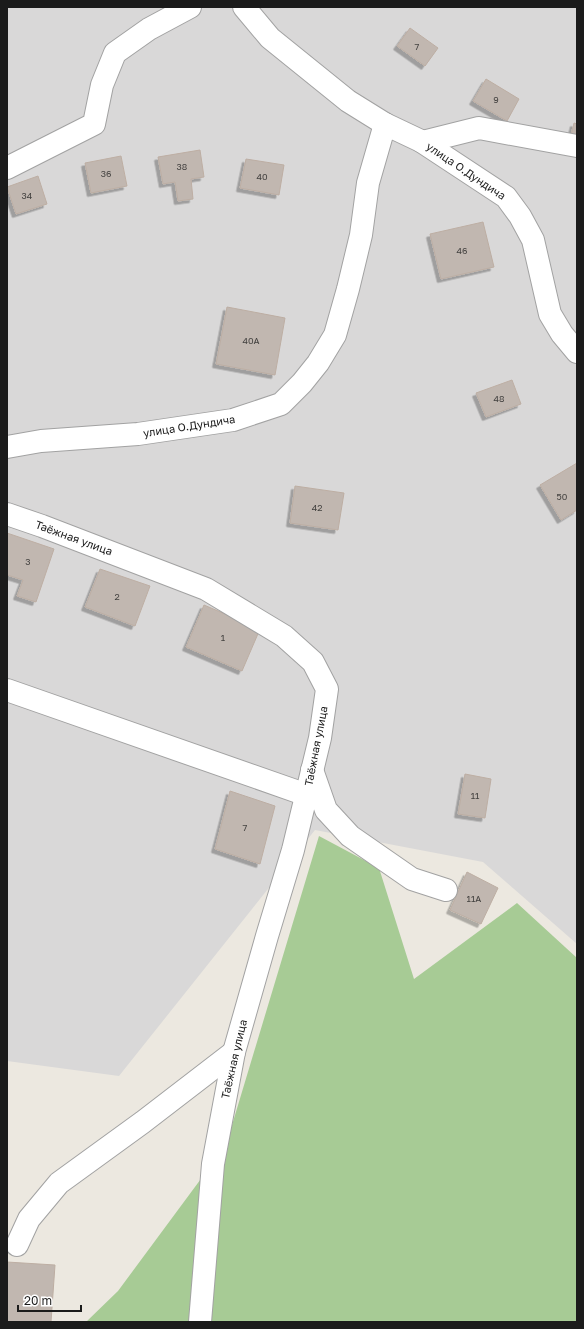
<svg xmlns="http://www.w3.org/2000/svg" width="584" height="1329" font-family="'Golos Text',sans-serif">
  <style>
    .residential { fill: #d9d8d8 }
    .forest { fill: #a7cb95 }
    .building { fill: #c1b7b0; stroke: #bdaea3; filter: url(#shadow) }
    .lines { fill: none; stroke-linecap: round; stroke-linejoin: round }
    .minor-casing { stroke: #a2a2a2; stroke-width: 24 }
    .minor { stroke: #fff; stroke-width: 22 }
    .labels { text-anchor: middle; stroke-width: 4; stroke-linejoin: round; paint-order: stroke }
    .number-label { font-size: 9px; fill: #444240 }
    .street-label { font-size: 11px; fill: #1b1b1b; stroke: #fff }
  </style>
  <defs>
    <filter id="shadow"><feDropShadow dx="-3.5" dy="3.5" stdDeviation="0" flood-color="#0004"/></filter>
  </defs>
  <rect width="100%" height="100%" fill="#ece8e0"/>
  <polygon class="residential" points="7,7 577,7 577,944 483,862 315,830 119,1076 7,1061"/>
  <polygon class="forest" points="319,836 379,868 414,979 517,903 577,958 577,1322 86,1322 118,1291 226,1145"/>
  <g class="building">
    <polygon points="410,28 438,48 425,66 397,46"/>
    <polygon points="486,79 519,99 507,121 473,101"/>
    <polygon points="574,123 577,124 577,141 570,139"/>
    <polygon points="200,150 204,177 191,179 193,199 178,201 175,182 163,184 158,157"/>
    <polygon points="121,156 127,186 91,193 85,163"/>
    <polygon points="246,159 284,165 279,195 240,188"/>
    <polygon points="38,176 47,204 16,214 7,187"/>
    <polygon points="483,222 494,267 441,279 430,234"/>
    <polygon points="227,307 285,318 275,375 216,364"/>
    <polygon points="512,380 521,404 486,417 476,393"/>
    <polygon points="577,463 577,510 561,520 540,485"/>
    <polygon points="295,486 344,493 338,530 290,523"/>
    <polygon points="7,533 54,549 36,602 17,596 23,580 7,575"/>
    <polygon points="100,569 150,586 135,626 85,607"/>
    <polygon points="204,605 260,629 242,671 186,647"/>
    <polygon points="465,774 491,779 485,818 458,814"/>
    <polygon points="230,791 275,806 260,864 215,849"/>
    <polygon points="467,872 498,888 481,924 450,910"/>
    <polygon points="7,1262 55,1265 51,1322 7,1322"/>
  </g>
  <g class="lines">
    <defs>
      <g id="minor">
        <polyline points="244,7 270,38 348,101 385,124 423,142 479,128 577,146"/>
        <polyline points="421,141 506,197 520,216 533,240 550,314 562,334 577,352"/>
        <polyline points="7,168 94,124 102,85 115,53 149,29 190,7"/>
        <polyline points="7,447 41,441 138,434 233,420 281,404 302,383 318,363 335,335 348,289 361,235 368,183 385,124"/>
        <polyline points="7,514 42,526 206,589 284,636 313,662 327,689 320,738 293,850 267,936 234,1052 213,1164 200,1322"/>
        <polyline points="7,690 307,795"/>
        <polyline points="312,770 326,810 350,836 412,879 446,890"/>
        <polyline points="17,1245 29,1219 59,1183 143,1122 234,1052"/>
      </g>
    </defs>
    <use href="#minor" class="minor-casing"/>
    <use href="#minor" class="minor"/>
  </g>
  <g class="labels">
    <g class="number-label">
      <text x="417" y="50">7</text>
      <text x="496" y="103">9</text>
      <text x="182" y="170">38</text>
      <text x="106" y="177">36</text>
      <text x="262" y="180">40</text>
      <text x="27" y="199">34</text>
      <text x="462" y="254">46</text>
      <text x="251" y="344">40А</text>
      <text x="499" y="402">48</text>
      <text x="562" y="500">50</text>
      <text x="317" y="511">42</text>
      <text x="28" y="565">3</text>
      <text x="117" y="600">2</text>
      <text x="223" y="641">1</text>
      <text x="475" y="799">11</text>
      <text x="245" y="831">7</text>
      <text x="474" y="902">11А</text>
    </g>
    <g class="street-label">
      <text transform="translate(466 171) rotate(34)" y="4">улица О.Дундича</text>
      <text transform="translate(189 426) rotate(-9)" y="4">улица О.Дундича</text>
      <text transform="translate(74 538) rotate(20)" y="4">Таёжная улица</text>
      <text transform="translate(316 746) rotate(-79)" y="4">Таёжная улица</text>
      <text transform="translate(234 1059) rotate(-77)" y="4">Таёжная улица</text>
    </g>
  </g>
  <rect width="584" height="1329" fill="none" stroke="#1b1b1b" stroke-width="16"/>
  <path d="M18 1305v6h63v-6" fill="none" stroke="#1b1b1b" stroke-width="2"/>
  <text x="24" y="1305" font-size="12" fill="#1b1b1b" stroke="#ffffff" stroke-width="3" paint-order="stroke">20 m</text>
</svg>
